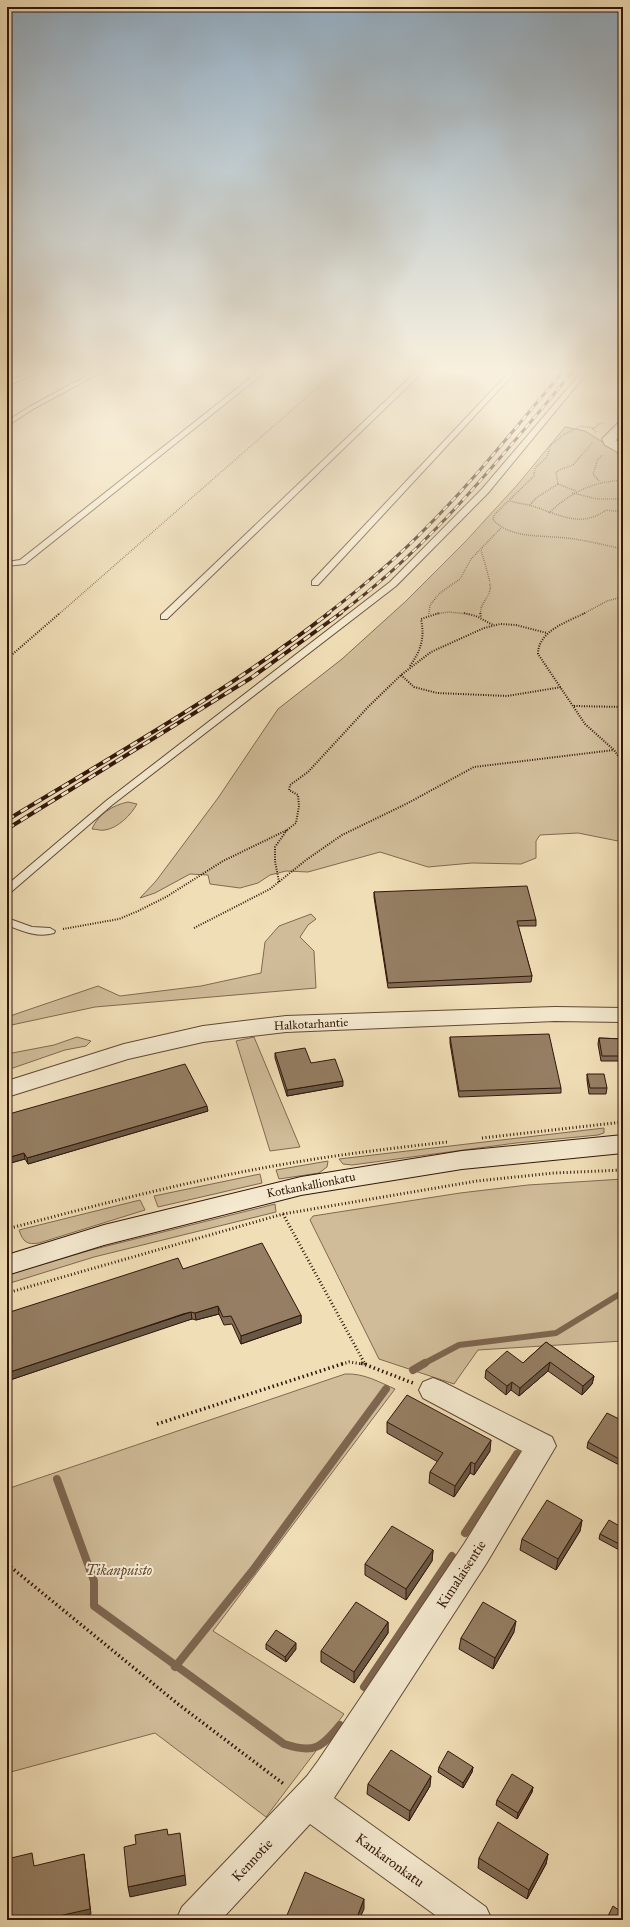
<svg xmlns="http://www.w3.org/2000/svg" width="630" height="1927" font-family="'IM FELL Great Primer',serif">
  <style>
    .green { fill: #d0bc99; stroke: #816952 }
    .lines { fill: none; stroke-linecap: round; stroke-linejoin: round }
    .stream-far1 { stroke: #7d654e; stroke-width: 6 }
    .stream { stroke: #7d654e; stroke-width: 8 }
    .lane-casing { stroke: #624835; stroke-width: 2 }
    .street-casing { stroke: #624835; stroke-width: 2 }
    .secondary-casing { stroke: #32160a; stroke-width: 2 }
    .path-far3 { stroke: #32160a; stroke-width: 1.5; stroke-dasharray: 0.5 1.5; stroke-linecap: butt }
    .path-far2 { stroke: #32160a; stroke-width: 2; stroke-dasharray: 1 1.5; stroke-linecap: butt }
    .path-far1 { stroke: #32160a; stroke-width: 3; stroke-dasharray: 1 2.5; stroke-linecap: butt }
    .path { stroke: #32160a; stroke-width: 3.5; stroke-dasharray: 1.5 3; stroke-linecap: butt }
    .lane { fill: #f5ead0; fill-rule: evenodd }
    .street { fill: #f5ead0; fill-rule: evenodd }
    .secondary { fill: #f5ead0; fill-rule: evenodd }
    .rail-far1-casing { stroke: #32160a; stroke-width: 3 }
    .rail-casing { stroke: #32160a; stroke-width: 4 }
    .rail-far1 { stroke: #f5ead0; stroke-width: 2; stroke-dasharray: 6; stroke-linecap: butt }
    .rail { stroke: #f5ead0; stroke-width: 2.5; stroke-dasharray: 8; stroke-linecap: butt }
    .wall { fill: #806c55; stroke: #32160a }
    .shaded-wall { fill: #685845; stroke: #32160a }
    .building { fill: #957e63; stroke: #32160a }
    .labels { text-anchor: middle; stroke-width: 4; stroke-linejoin: round; paint-order: stroke }
    .street-label { font-size: 12px; fill: #32160a; stroke: #f5ead0 }
    .near-park-label { font-size: 14px; font-style: italic; fill: #614835; stroke: #f5ead0 }
    .near-street-label { font-size: 14px; fill: #32160a; stroke: #f5ead0 }
  </style>
  <rect width="100%" height="100%" fill="#f0deb6"/>
  <filter id="stains"><feTurbulence type="fractalNoise" baseFrequency=".005" numOctaves="4"/><feColorMatrix values="0 0 0 0 .2 0 0 0 0 .09 0 0 0 0 .02 0 0 0 .5 -.17"/></filter>
  <radialGradient id="worn" r=".72"><stop offset=".6" stop-color="#630" stop-opacity="0"/><stop offset="1" stop-color="#630" stop-opacity=".3"/></radialGradient>
  <g class="green">
    <polygon points="565,427 585,431 623,455 623,842 578,833 540,835 536,841 536,858 521,864 472,863 428,867 380,852 308,872 286,871 270,875 258,883 240,888 210,884 208,875 190,874 155,893 140,898 156,881 218,798 278,709 342,659 406,601 465,542 518,484"/>
    <path d="M128 802 137 804C131 815 118 828 105 830 101 831 96 829 92 829 98 814 113 805 128 802Z"/>
    <polygon points="311,914 316,919 308,925 300,937 314,951 316,988 95,1007 7,1026 7,1017 98,986 120,996 201,986 261,973 265,942 279,926"/>
    <polygon points="77,1037 91,1041 86,1046 65,1050 7,1070 7,1054 54,1045"/>
    <polygon points="254,1037 300,1147 270,1151 236,1041"/>
    <polygon points="604,1128 604,1133 598,1135 516,1143 352,1165 343,1164 339,1159"/>
    <polygon points="328,1161 327,1167 319,1173 279,1179 276,1170"/>
    <polygon points="260,1174 262,1183 158,1207 154,1196"/>
    <polygon points="623,1179 623,1341 478,1350 454,1384 379,1359 310,1220 313,1216 460,1193 528,1185"/>
    <path d="M140 1200 145 1210 39 1243C27 1245 23 1242 19 1230Z"/>
    <polygon points="275,1204 276,1212 94,1257 7,1284 7,1275 91,1250"/>
    <path d="M345 1374C364 1373 379 1382 395 1389L213 1631 344 1714 266 1817 155 1733 7 1773V1489Z"/>
  </g>
  <g class="lines">
    <polyline class="stream-far1" points="423,1364 459,1345 556,1333 623,1292"/>
    <g class="stream">
      <polyline points="413,1370 425,1363"/>
      <path d="M57 1479 94 1581V1606L284 1744C314 1754 321 1748 340 1725"/>
      <polyline points="465,1533 517,1454"/>
      <polyline points="175,1667 253,1570 386,1389"/>
      <polyline points="364,1687 452,1556"/>
    </g>
    <defs>
      <g id="lane">
        <polygon points="40,368 48,368 7,386 7,382"/>
        <polygon points="101,368 109,368 33,409 7,426 7,421 29,407"/>
        <polygon points="263,368 270,368 25,564 7,566 7,562 20,560"/>
        <polygon points="420,368 427,368 167,619 161,619 161,615"/>
        <polygon points="513,368 519,368 318,585 312,585 312,581"/>
        <polygon points="585,368 591,368 488,493 396,586 112,805 11,892 7,893 7,885 106,801 390,582 482,489"/>
        <path d="M7 918 32 927 50 928 55 931 54 933C37 938 22 931 7 925Z"/>
      </g>
      <g id="street">
        <polygon points="623,422 623,433 616,440 623,445 623,455 605,445 602,439 618,423"/>
        <polygon points="555,1007 623,1008 623,1022 555,1021 286,1032 203,1042 128,1059 7,1097 7,1081 124,1044 203,1026 286,1016"/>
        <polygon points="433,1378 443,1382 552,1437 556,1446 486,1564 334,1798 486,1907 492,1920 442,1920 310,1824 221,1920 176,1920 182,1907 307,1776 318,1761 464,1544 522,1451 423,1398 419,1390 423,1382"/>
      </g>
      <polygon id="secondary" points="623,1135 623,1153 462,1169 301,1195 104,1245 7,1275 7,1255 104,1225 301,1177 462,1151"/>
    </defs>
    <use href="#lane" class="lane-casing"/>
    <use href="#street" class="street-casing"/>
    <use href="#secondary" class="secondary-casing"/>
    <g class="path-far3">
      <path d="M594 428 581 426 563 435 550 446 547 457 535 468 534 476 494 515 493 520C512 539 541 535 566 538 585 540 604 545 623 549"/>
      <polyline points="596,432 593,429 599,424 604,423"/>
      <polyline points="599,481 593,474 598,459 603,455"/>
      <polyline points="558,484 576,491"/>
      <polyline points="572,493 598,499 623,499"/>
      <path d="M510 501C517 503 525 504 532 506 559 514 580 529 606 510L623 512"/>
      <polyline points="530,505 536,498 558,484 556,473 559,470 573,465 593,442"/>
      <path d="M549 513C571 492 592 482 623 480"/>
      <polyline points="59,614 340,368"/>
      <polyline points="429,614 430,605 440,593 460,579 471,559 501,528"/>
      <polyline points="435,614 449,612 469,614"/>
      <path d="M481 614C479 605 488 599 490 590 492 584 483 558 481 550"/>
      <polyline points="583,614 607,601 623,597"/>
    </g>
    <g class="path-far2">
      <polyline points="464,613 476,616 493,625"/>
      <polyline points="480,613 481,617"/>
      <path d="M585 613C567 622 538 631 538 654L585 724 614 750 623 763"/>
      <polyline points="7,659 60,613"/>
      <path d="M410 666C421 650 425 638 421 619L439 613"/>
      <polyline points="401,675 414,687 437,693 507,696 562,687"/>
      <polyline points="574,706 623,707"/>
      <polyline points="279,882 275,861 275,847 287,830"/>
      <polyline points="194,928 270,889 306,860 342,835 408,803 474,767 614,750"/>
      <polyline points="63,929 119,919 138,911 166,897 223,861 287,830 296,823 299,806 298,795 289,790 290,785 308,772 368,707 401,675 431,652 484,628 500,624 516,625 547,633"/>
    </g>
    <g class="path-far1">
      <polyline points="482,1138 623,1122"/>
      <polyline points="283,1214 365,1364"/>
      <path d="M7 1229C101 1204 195 1179 291 1163 342 1154 395 1148 447 1142"/>
      <polyline points="7,1293 283,1214 477,1181 554,1173 623,1170"/>
      <polyline points="342,1364 349,1362 363,1364"/>
    </g>
    <g class="path">
      <polyline points="361,1363 413,1383"/>
      <polyline points="365,1363 366,1366"/>
      <polyline points="157,1424 345,1363"/>
      <polyline points="7,1564 178,1704 285,1785"/>
    </g>
    <use href="#lane" class="lane"/>
    <use href="#street" class="street"/>
    <use href="#secondary" class="secondary"/>
    <defs>
      <g id="rail-far1">
        <path d="M327 614C362 587 396 559 426 528 476 478 520 422 566 368"/>
        <path d="M339 614C432 546 502 455 576 368"/>
      </g>
      <g id="rail">
        <path d="M7 820C116 754 228 691 329 613"/>
        <polyline points="7,829 251,678 341,613"/>
      </g>
    </defs>
    <use href="#rail-far1" class="rail-far1-casing"/>
    <use href="#rail" class="rail-casing"/>
    <use href="#rail-far1" class="rail-far1"/>
    <use href="#rail" class="rail"/>
  </g>
  <g class="wall">
    <polygon points="374,892 536,920 536,926 518,926 532,976 531,982 388,988 374,897"/>
    <polygon points="450,1037 561,1088 561,1093 459,1097 450,1043"/>
    <polygon points="599,1038 623,1039 623,1061 601,1061 598,1044"/>
    <polygon points="275,1053 311,1063 343,1086 287,1096 275,1058"/>
    <polygon points="587,1074 607,1088 606,1094 589,1094 587,1080"/>
    <polygon points="208,1111 28,1164 25,1159 7,1164 7,1112 9,1114"/>
    <polygon points="183,1269 301,1315 301,1323 241,1344 232,1324 224,1325 219,1314 196,1320 192,1319 184,1321 7,1381 7,1313"/>
    <polygon points="546,1342 594,1376 592,1384 582,1395 548,1371 519,1396 511,1390 506,1395 485,1378 486,1370 523,1363"/>
    <polygon points="623,1421 623,1467 587,1448 588,1442"/>
    <polygon points="387,1422 490,1451 474,1475 470,1473 454,1497 429,1483 430,1472 438,1462 387,1433"/>
    <polygon points="582,1520 580,1531 556,1570 520,1550 522,1539"/>
    <polygon points="623,1528 623,1552 599,1539 600,1534"/>
    <polygon points="433,1550 432,1561 406,1600 365,1575 365,1564"/>
    <polygon points="388,1622 388,1633 354,1683 321,1662 321,1651"/>
    <polygon points="514,1632 493,1669 459,1649 461,1638"/>
    <polygon points="266,1644 296,1649 286,1662 266,1649"/>
    <polygon points="439,1767 473,1767 472,1772 463,1788 438,1772"/>
    <polygon points="368,1784 430,1786 409,1821 367,1794"/>
    <polygon points="533,1787 532,1792 517,1819 496,1805 497,1800"/>
    <polygon points="623,1838 623,1849 620,1847 621,1842"/>
    <polygon points="548,1854 546,1864 527,1899 478,1868 479,1858"/>
  </g>
  <g class="shaded-wall">
    <polygon points="343,1081 343,1086 287,1096 287,1090"/>
    <polygon points="207,1106 208,1111 28,1164 27,1158"/>
    <polygon points="24,1153 25,1159 7,1164 7,1158"/>
    <polygon points="218,1306 219,1314 196,1320 195,1313"/>
    <polygon points="191,1312 192,1319 7,1381 7,1373"/>
    <polygon points="301,1315 301,1323 241,1344 241,1336"/>
    <polygon points="550,1362 548,1371 519,1396 520,1388"/>
    <polygon points="594,1376 592,1384 582,1395 583,1386"/>
    <polygon points="512,1382 511,1390 506,1395 507,1386"/>
    <polygon points="491,1440 490,1451 474,1475 475,1464"/>
    <polygon points="471,1462 470,1473 454,1497 455,1486"/>
    <polygon points="582,1520 580,1531 556,1570 558,1559"/>
    <polygon points="433,1550 432,1561 406,1600 406,1589"/>
    <polygon points="516,1621 514,1632 493,1669 495,1658"/>
    <polygon points="388,1622 388,1633 354,1683 354,1672"/>
    <polygon points="296,1643 296,1649 286,1662 285,1657"/>
    <polygon points="473,1767 472,1772 463,1788 463,1783"/>
    <polygon points="431,1776 430,1786 409,1821 410,1811"/>
    <polygon points="533,1787 532,1792 517,1819 518,1813"/>
    <polygon points="84,1854 91,1914 64,1920 41,1920"/>
    <polygon points="548,1854 546,1864 527,1899 529,1890"/>
    <polygon points="185,1875 186,1885 130,1897 128,1887"/>
    <polygon points="364,1899 364,1909 359,1920 356,1920"/>
    <polygon points="25,1916 26,1920 7,1920"/>
  </g>
  <g class="building">
    <polygon points="527,886 536,920 517,921 532,976 388,983 374,892"/>
    <polygon points="549,1034 561,1088 459,1091 450,1037"/>
    <polygon points="599,1038 623,1039 623,1056 602,1056"/>
    <polygon points="305,1048 311,1063 335,1059 343,1081 287,1090 275,1053"/>
    <polygon points="185,1064 207,1106 27,1158 24,1153 7,1158 7,1112 8,1111 9,1114"/>
    <polygon points="587,1074 604,1074 607,1088 590,1088"/>
    <polygon points="262,1243 301,1315 241,1336 231,1316 223,1317 218,1306 195,1313 191,1312 183,1314 7,1373 7,1313 178,1258 183,1269"/>
    <polygon points="546,1342 594,1376 583,1386 550,1362 520,1388 512,1382 507,1386 486,1370 507,1351 523,1363"/>
    <polygon points="407,1395 491,1440 475,1464 471,1462 455,1486 430,1472 443,1453 387,1422"/>
    <polygon points="607,1413 623,1421 623,1461 588,1442"/>
    <polygon points="547,1500 582,1520 558,1559 522,1539"/>
    <polygon points="609,1520 623,1528 623,1546 600,1534"/>
    <polygon points="392,1526 433,1550 406,1589 365,1564"/>
    <polygon points="356,1602 388,1622 354,1672 321,1651"/>
    <polygon points="483,1602 516,1621 495,1658 461,1638"/>
    <polygon points="276,1630 296,1643 285,1657 266,1644"/>
    <polygon points="391,1750 431,1776 410,1811 368,1784"/>
    <polygon points="448,1751 473,1767 463,1783 439,1767"/>
    <polygon points="512,1774 533,1787 518,1813 497,1800"/>
    <polygon points="498,1822 548,1854 529,1890 479,1858"/>
    <polygon points="167,1829 168,1835 180,1833 185,1875 128,1887 124,1847 136,1844 135,1835"/>
    <polygon points="32,1853 34,1866 84,1854 90,1909 41,1920 26,1920 25,1916 7,1920 7,1859"/>
    <polygon points="305,1872 364,1899 356,1920 285,1920"/>
    <polygon points="613,1906 623,1913 623,1920 606,1920"/>
  </g>
  <linearGradient id="sky" x2="0" y2="1"><stop stop-color="#91aabd"/><stop offset="0.58" stop-color="#f8f0de"/><stop offset="1" stop-color="#f8f0de" stop-opacity="0"/></linearGradient>
  <rect width="630" height="638" fill="url(#sky)"/>
  <g class="labels">
    <g class="street-label">
      <text transform="translate(311 1024) rotate(-3)" y="4">Halkotarhantie</text>
      <text transform="translate(311 1185) rotate(-11)" y="4">Kotkankallionkatu</text>
    </g>
    <g class="near-park-label">
      <text x="119" y="1575">Tikanpuisto</text>
    </g>
    <g class="near-street-label">
      <text transform="translate(461 1574) rotate(-57)" y="5">Kimalaisentie</text>
      <text transform="translate(252 1860) rotate(-47)" y="5">Kennotie</text>
      <text transform="translate(390 1860) rotate(36)" y="5">Kankaronkatu</text>
    </g>
  </g>
  <rect width="630" height="1927" fill="none" stroke="#f0deb6" stroke-width="24"/>
  <rect x="8" y="8" width="614" height="1911" fill="none" stroke="#32160a" stroke-width="2"/>
  <rect x="12" y="12" width="606" height="1903" fill="none" stroke="#32160a"/>
  <rect width="100%" height="100%" filter="url(#stains)"/>
  <rect width="100%" height="100%" fill="url(#worn)"/>
</svg>
